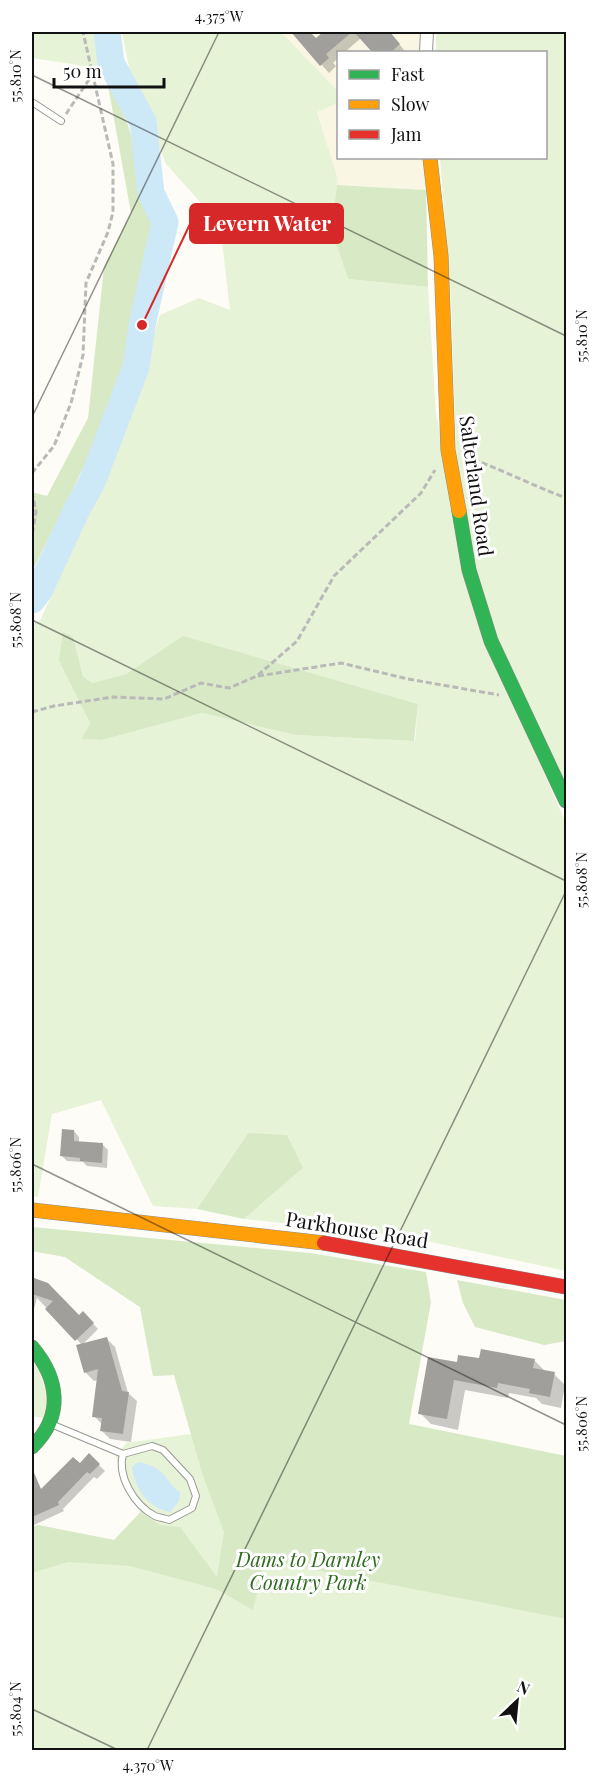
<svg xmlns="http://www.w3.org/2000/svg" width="598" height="1782" font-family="'Playfair Display',serif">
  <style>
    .farmland { fill: #f9f7e4 }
    .green { fill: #e7f3d7; fill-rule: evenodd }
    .forest { fill: #d8eac5 }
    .water { fill: #cde8f7 }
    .shadow { fill: #0003 }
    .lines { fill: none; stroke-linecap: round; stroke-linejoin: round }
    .river { stroke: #cde8f7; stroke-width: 27 }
    .building { fill: #a19f9c }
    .lane-casing { stroke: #979795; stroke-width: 8 }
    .street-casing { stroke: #979795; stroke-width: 14 }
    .fast-casing { stroke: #8e8d8b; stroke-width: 15 }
    .slow-casing { stroke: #8e8d8b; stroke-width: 15 }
    .jam-casing { stroke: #8e8d8b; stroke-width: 15 }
    .path { stroke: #b9b9b8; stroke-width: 3; stroke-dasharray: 6 3; stroke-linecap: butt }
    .lane { stroke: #fffffe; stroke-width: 6 }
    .street { stroke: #fffffe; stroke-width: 12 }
    .fast { stroke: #30b455; stroke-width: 14 }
    .slow { stroke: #ff9f0a; stroke-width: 14 }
    .jam { stroke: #e5322d; stroke-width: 14 }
    .ticks { fill: none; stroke: #111; stroke-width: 1.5; stroke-opacity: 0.45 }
    .labels { text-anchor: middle; stroke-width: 6; stroke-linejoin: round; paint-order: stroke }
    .street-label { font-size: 20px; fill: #111; stroke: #fff }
    .park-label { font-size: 20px; font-style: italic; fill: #2f6b1f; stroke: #fff }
    .leader { fill: none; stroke: #d62828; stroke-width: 2 }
    .callout-dot { fill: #d62828; stroke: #fff; stroke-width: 2 }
    .callout { fill: #d62828; stroke: #d62828; stroke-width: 2 }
    .callout-label { font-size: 21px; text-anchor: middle; font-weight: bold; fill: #fff }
    .neatline { fill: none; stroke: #111; stroke-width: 2 }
    .ticks-label { font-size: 15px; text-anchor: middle; fill: #111 }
  </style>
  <rect width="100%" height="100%" fill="#fdfcf7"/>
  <g class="farmland">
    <polygon points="281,32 420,32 421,52 338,52 338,91"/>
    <polygon points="338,103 338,158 424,158 426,190 337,185 338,179 317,111"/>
  </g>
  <g class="green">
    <polygon points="32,32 98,32 105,69 32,58"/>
    <path d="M122 32H281L338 91V103L317 112 338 179 331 229 348 279 428 287 436 414 483 635 566 823V1271L408 1237 244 1219 303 1168 248 1133 197 1209 153 1206 101 1100 52 1114 38 1197 32 1196V625L40 621 59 579 88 502 113 451 160 315 199 298 230 310 220 224 166 164 130 72ZM73 637 83 676 92 683 126 674 183 637 418 704 415 741 295 735 202 713 102 740 83 739 90 723 59 661Z"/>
    <polygon points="436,32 566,32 566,789 487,618 457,478 451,296 440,158 546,158 546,52 436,52"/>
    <polygon points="32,1251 426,1272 409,1424 566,1456 566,1750 32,1750 32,1527 38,1525 114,1540 140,1512 123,1485 116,1457 126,1443 191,1434 174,1375 153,1376 140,1307 65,1257"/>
    <polygon points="36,1363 49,1398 43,1418 33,1416 32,1418 32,1366"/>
  </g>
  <g class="forest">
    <polygon points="105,69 129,128 153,221 129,355 97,440 32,572 32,492 47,496 88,418 104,267 131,213"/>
    <polygon points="337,185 426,190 428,287 348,279 331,229"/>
    <polygon points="63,632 73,637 83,676 92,683 126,674 183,636 418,704 414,741 295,735 202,713 102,740 82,739 90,723 59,661"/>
    <polygon points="248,1133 287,1135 303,1168 244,1219 197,1209"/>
    <polygon points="32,1227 310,1253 426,1272 431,1302 409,1424 566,1456 566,1619 265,1560 253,1610 216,1589 130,1566 68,1562 32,1573 32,1527 38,1525 114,1540 141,1512 160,1525 180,1527 217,1577 224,1532 203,1476 174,1375 153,1376 140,1307 65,1257 32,1251"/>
    <polygon points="457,1280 566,1300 566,1341 544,1345 475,1327 463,1303"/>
  </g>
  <path class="water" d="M138 1462C147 1464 155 1466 162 1473 169 1479 171 1487 180 1492L179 1501 170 1512C147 1507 135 1489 132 1467Z"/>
  <g class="shadow">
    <polygon points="292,32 309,32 316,40 326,32 389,32 405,51 403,52 374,52 361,38 345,52 338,52 338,58 333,63 336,66 329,73"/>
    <polygon points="74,1131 79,1137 79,1143 103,1145 108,1150 107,1168 87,1166 83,1162 67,1161 62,1156"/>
    <polygon points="32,1279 47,1284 79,1317 83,1313 98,1329 82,1345 37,1298 34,1309 32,1308"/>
    <polygon points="107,1339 115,1347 128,1393 137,1401 131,1442 110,1439 102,1431 103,1425 94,1416 98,1380 94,1381 86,1373 78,1346"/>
    <polygon points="480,1360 534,1360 546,1372 554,1374 565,1385 561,1408 542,1404 536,1398 509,1393 508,1398 465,1390 458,1430 431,1424 420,1413 458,1364"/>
    <polygon points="89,1455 105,1471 97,1479 94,1477 63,1509 64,1511 32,1526 32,1490 39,1486 42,1490 80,1465"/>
  </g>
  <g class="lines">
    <polyline class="river" points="32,600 39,591 76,511 92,482 136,367 142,325 165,222 151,193 143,122 111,63 107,32"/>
  </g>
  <g class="building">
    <polygon points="291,32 310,32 316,38 323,32 352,32 326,54 329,58 320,66"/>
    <polygon points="354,32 390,32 400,44 391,52 372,52"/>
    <polygon points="62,1129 74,1130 74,1141 103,1143 102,1163 80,1161 80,1158 60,1156"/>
    <polygon points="34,1278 48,1283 79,1315 83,1311 94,1323 75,1341 45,1309 53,1301 32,1294"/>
    <polygon points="107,1337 122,1391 129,1392 123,1434 100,1431 102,1418 92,1417 98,1369 84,1373 76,1345"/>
    <polygon points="481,1349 535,1359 533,1368 555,1372 550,1397 529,1393 530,1389 498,1383 497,1388 454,1380 447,1419 418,1414 428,1357 457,1362 458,1355 479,1358"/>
    <polygon points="89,1453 100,1464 90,1474 87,1472 58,1502 59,1505 32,1517 32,1468 41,1489 73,1457 80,1463"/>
  </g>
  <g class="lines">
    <defs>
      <g id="lane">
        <polyline points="32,102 61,121"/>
        <path d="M51 1424 123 1454 152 1446 163 1450 190 1479 196 1496 192 1508 169 1520C165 1518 159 1518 155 1516 134 1505 117 1476 123 1454"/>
      </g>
      <polyline id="street" points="426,52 427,32"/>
      <g id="fast">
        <polyline points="459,511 469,570 491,641 566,801"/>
        <path d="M32 1347C59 1379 64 1416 32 1447"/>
      </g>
      <g id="slow">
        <polyline points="430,158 441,256 448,450 459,511"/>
        <polyline points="32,1210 324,1243"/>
      </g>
      <polyline id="jam" points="324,1243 566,1287"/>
    </defs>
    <use href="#lane" class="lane-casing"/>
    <use href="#street" class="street-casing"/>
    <use href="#fast" class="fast-casing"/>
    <use href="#slow" class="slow-casing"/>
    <use href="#jam" class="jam-casing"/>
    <g class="path">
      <polyline points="66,114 92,75"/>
      <path d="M465 456C500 469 532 485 566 498"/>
      <polyline points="32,473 54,446 71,403 83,355 86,283 108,232 113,212 113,164 83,32"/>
      <polyline points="32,492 36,512 32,535"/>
      <polyline points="258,676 341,663 408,679 499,695"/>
      <polyline points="32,712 54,706 113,697 164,699 201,683 229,688 257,676 297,641 334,576 421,493 435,470"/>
    </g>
    <use href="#lane" class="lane"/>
    <use href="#street" class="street"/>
    <use href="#fast" class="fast"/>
    <use href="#slow" class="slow"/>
    <use href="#jam" class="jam"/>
  </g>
  <path class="ticks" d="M32 75 566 336M32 417 219 32M32 620 566 881M32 1164 566 1425M32 1709 118 1750M147 1750 566 891"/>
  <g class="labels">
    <g class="street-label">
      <text transform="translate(476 486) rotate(82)" y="7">Salterland Road</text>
      <text transform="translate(357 1230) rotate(9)" y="7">Parkhouse Road</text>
    </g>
    <g class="park-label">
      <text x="308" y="1567">Dams to Darnley<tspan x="308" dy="23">Country Park</tspan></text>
    </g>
  </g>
  <path class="leader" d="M142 325L190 224"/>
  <circle class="callout-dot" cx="142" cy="325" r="6"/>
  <rect class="callout" x="190" y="204" width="153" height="39" rx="6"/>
  <g class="callout-label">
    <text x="267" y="231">Levern Water</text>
  </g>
  <rect width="598" height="1782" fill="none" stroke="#ffffff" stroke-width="66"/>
  <rect x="337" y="51" width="210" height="108" fill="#ffffff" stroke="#a0a0a0" stroke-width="1.5"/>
  <rect x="349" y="70" width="30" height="9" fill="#30b455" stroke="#a0a0a0" stroke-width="1.5"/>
  <text x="391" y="81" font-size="18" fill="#111111">Fast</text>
  <rect x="349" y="100" width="30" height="9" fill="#ff9f0a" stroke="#a0a0a0" stroke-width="1.5"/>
  <text x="391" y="111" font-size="18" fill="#111111">Slow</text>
  <rect x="349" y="130" width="30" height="9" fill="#e5322d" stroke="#a0a0a0" stroke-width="1.5"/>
  <text x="391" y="141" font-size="18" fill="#111111">Jam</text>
  <g transform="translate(517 1701) rotate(26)" stroke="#ffffff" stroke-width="4.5" paint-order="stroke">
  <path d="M0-4.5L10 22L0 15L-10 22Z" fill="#111111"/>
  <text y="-9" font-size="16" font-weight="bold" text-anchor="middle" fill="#111111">N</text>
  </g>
  <path d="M54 78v9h110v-9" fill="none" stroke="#111111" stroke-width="3"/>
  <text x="63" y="78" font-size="18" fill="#111111" stroke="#ffffff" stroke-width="4.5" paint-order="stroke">50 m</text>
  <rect x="33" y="33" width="532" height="1716" class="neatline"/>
  <g class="ticks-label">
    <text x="219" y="22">4.375°W</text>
    <text transform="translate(16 76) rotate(-90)" y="5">55.810°N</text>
    <text transform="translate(582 336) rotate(-90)" y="5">55.810°N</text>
    <text transform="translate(16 620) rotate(-90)" y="5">55.808°N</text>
    <text transform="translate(582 880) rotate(-90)" y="5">55.808°N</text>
    <text transform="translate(16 1165) rotate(-90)" y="5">55.806°N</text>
    <text transform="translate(582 1424) rotate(-90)" y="5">55.806°N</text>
    <text transform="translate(16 1709) rotate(-90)" y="5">55.804°N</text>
    <text x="148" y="1771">4.370°W</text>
  </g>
</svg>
